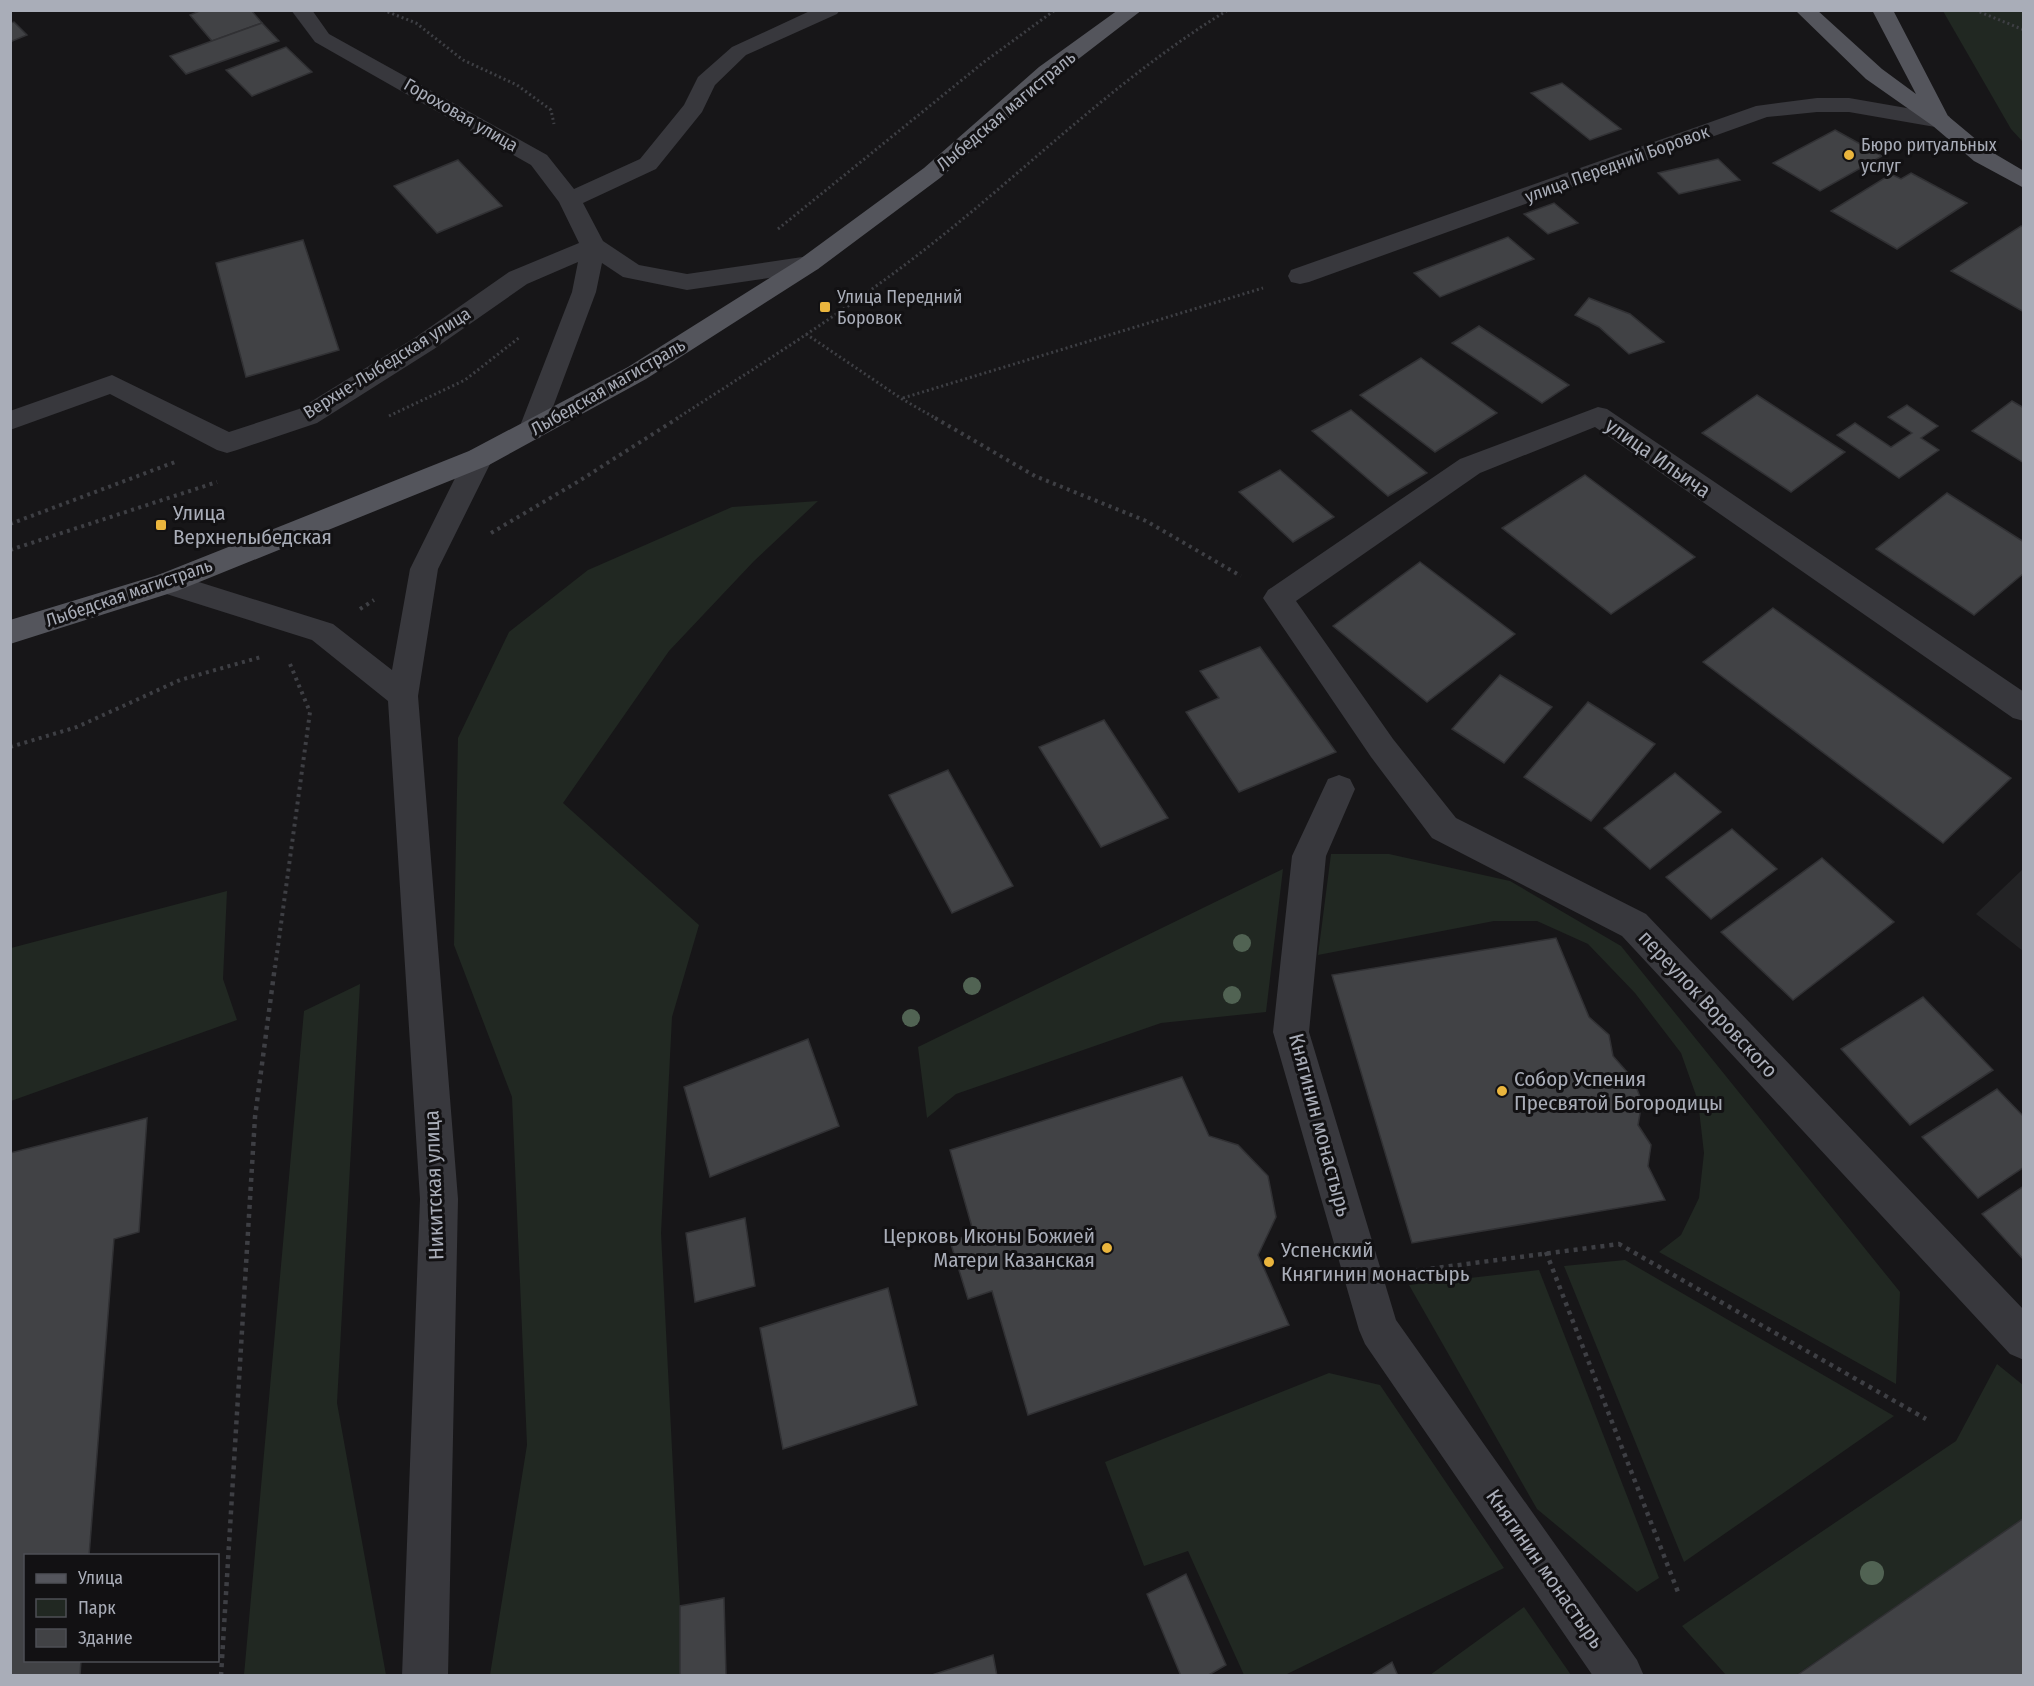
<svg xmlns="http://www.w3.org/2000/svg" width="2034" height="1686" font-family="'Fira Sans Condensed',sans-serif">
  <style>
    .built { fill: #232325 }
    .green { fill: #212822 }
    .building { fill: #414245; stroke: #313134; stroke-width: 1.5 }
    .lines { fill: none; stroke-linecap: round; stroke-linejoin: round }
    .path-far2 { stroke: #3e3f44; stroke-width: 3; stroke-dasharray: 2 3; stroke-linecap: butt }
    .path-far1 { stroke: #3e3f44; stroke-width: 4; stroke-dasharray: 3 4.5; stroke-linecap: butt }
    .path { stroke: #3e3f44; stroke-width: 4.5; stroke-dasharray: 4 5; stroke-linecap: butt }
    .minor { fill: #38383d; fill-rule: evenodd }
    .major { fill: #54555c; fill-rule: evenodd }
    .tree { fill: #516353 }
    .poi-dot { fill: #eab53d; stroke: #121113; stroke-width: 2 }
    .labels { text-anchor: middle; stroke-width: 6; stroke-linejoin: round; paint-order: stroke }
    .far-street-label { font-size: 18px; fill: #a9adb8; stroke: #121113 }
    .far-poi-label { font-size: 18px; fill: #a9adb8; stroke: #121113; text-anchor: start }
    .street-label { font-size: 21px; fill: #a9adb8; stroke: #121113 }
    .poi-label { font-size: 21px; fill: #a9adb8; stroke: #121113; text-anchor: start }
  </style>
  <rect width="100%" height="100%" fill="#171618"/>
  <polygon class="built" points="2023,869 2023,951 1976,914"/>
  <g class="green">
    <polygon points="1943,11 2023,11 2023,142 2011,129"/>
    <polygon points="818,501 754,561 669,651 563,803 699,925 672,1017 661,1233 680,1606 680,1675 490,1675 527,1445 512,1097 454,945 458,738 509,632 588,570 732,507"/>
    <polygon points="1331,854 1389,854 1510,881 1621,946 1900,1292 1896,1384 1659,1252 1681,1235 1699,1198 1704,1153 1698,1101 1681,1053 1635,993 1588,944 1537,921 1494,921 1318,955"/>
    <polygon points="1283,869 1266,1012 1161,1023 956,1094 927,1118 918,1047"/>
    <polygon points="227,891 223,979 237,1020 11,1101 11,948"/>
    <polygon points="360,984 337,1403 386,1675 244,1675 304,1011"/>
    <polygon points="1625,1260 1894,1416 1684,1562 1564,1266"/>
    <polygon points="1539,1270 1659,1578 1637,1592 1537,1509 1409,1285"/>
    <polygon points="1997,1364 2023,1385 2023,1519 1796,1675 1726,1675 1682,1626 1956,1441"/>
    <polygon points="1329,1373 1380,1385 1504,1568 1285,1675 1244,1675 1188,1551 1144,1566 1105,1462"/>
    <polygon points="1524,1607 1571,1675 1430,1675"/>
  </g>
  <g class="building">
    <polygon points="202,10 251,10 262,23 212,41 190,15"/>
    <polygon points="14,22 27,35 10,42 10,23"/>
    <polygon points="262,23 279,41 186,74 170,56"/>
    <polygon points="286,47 312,72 252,96 226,70"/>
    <polygon points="1562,83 1621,129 1590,140 1531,93"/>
    <polygon points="1835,130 1882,156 1820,191 1773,163"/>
    <polygon points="1718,159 1740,180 1679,194 1658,173"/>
    <polygon points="458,160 502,206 437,233 394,186"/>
    <polygon points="1911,173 1967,203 1897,249 1831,211 1891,174 1901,179"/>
    <polygon points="1554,203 1578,223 1548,234 1524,214"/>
    <polygon points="2021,226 2024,227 2024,312 1951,271"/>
    <polygon points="1508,237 1534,259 1440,297 1414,273"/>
    <polygon points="303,240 339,350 246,377 216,263"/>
    <polygon points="1589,298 1630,314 1664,342 1629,354 1599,327 1575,315"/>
    <polygon points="1479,326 1569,385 1542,403 1452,343"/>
    <polygon points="1421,358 1497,413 1435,452 1360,395"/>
    <polygon points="1757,395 1845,452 1791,492 1702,433"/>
    <polygon points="2012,401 2024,408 2024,463 1972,431"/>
    <polygon points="1907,405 1938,426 1921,438 1939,450 1899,478 1837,435 1855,423 1891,447 1912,433 1888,417"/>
    <polygon points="1351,410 1427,473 1388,496 1312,431"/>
    <polygon points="1280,470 1334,517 1293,542 1239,492"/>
    <polygon points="1585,475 1695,557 1611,614 1502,528"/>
    <polygon points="1947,493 2024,542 2024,573 1974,615 1876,549"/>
    <polygon points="1420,562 1515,634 1427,702 1333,626"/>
    <polygon points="1773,608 2011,778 1943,843 1703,662"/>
    <polygon points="1260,647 1336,752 1239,792 1186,712 1219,698 1200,671"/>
    <polygon points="1500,675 1552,707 1504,763 1452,729"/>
    <polygon points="1588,702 1655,744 1591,821 1524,777"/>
    <polygon points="1104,720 1168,818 1101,847 1039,747"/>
    <polygon points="948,770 1013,886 952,913 889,795"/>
    <polygon points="1675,773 1721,812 1650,869 1604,828"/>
    <polygon points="1732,829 1777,869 1711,919 1666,877"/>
    <polygon points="1822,858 1894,922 1793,1000 1721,932"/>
    <polygon points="1556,938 1589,1017 1609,1035 1613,1056 1633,1079 1642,1102 1638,1125 1651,1145 1648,1166 1665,1200 1412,1243 1332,975"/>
    <polygon points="1923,997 1993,1070 1910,1125 1841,1049"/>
    <polygon points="808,1039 839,1126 710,1177 684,1087"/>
    <polygon points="1182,1077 1209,1136 1238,1145 1268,1176 1276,1217 1258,1255 1289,1325 1028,1415 992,1291 968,1299 950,1241 974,1234 950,1150"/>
    <polygon points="1997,1089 2024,1117 2024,1167 1978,1198 1922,1137"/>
    <polygon points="147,1118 139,1232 114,1239 89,1556 26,1556 26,1660 81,1660 80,1676 10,1676 10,1153"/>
    <polygon points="2024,1186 2024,1260 1982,1214"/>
    <polygon points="745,1218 755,1286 695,1302 686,1233"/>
    <polygon points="888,1288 917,1405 783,1449 760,1328"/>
    <polygon points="2024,1518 2024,1676 1796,1676"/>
    <polygon points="1186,1574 1226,1665 1207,1676 1181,1676 1147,1594"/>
    <polygon points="724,1598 726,1676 680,1676 680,1606"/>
    <polygon points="993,1655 997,1676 929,1676"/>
    <polygon points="1392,1662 1398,1676 1370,1676"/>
  </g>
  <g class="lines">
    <g class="path-far2">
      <polyline points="383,10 416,23 463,60 517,85 551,110 554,124"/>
      <polyline points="1975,10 2024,30"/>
      <polyline points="778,229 984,62 1055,10"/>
      <polyline points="806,334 902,399 937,419"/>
      <polyline points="903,398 1263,288"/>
      <polyline points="389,416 465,380 520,337"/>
      <path d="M676 419C761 364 848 310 928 247 1029 168 1118 77 1228 10"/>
    </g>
    <g class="path-far1">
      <polyline points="935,418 1035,476 1146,521 1241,576"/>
      <polyline points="10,524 175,462"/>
      <polyline points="491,533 579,481 678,418"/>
      <polyline points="10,550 217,482"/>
      <polyline points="360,609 374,600"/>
      <polyline points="10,747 77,727 180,680 261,657"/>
      <polyline points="275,968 310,712 290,664"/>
    </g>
    <g class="path">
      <polyline points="1546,1252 1678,1592"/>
      <polyline points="1413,1271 1619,1244 1926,1419"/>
      <polyline points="221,1676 255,1117 275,966"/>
    </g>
    <g class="minor">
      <polygon points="291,10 312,10 329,34 547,155 574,189 640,159 684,105 698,77 732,47 812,10 840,10 837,14 746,55 715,85 702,112 656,169 583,203 603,241 639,265 687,274 809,256 818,259 821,264 818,269 809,272 687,290 623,277 602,263 596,292 544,431 540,438 531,440 522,438 518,431 572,292 578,262 527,284 434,349 317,423 237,450 227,453 217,450 110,394 10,430 10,411 112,375 229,432 299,409 416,337 509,272 579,243 559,202 531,165 315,42"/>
      <polygon points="1817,98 1849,98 1941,114 1949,116 1952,121 1949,126 1941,128 1849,112 1817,112 1767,117 1309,282 1300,284 1291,282 1288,276 1291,270 1756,106"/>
      <polygon points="1598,407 1607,409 2024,692 2024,721 2013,718 1595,427 1480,473 1296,601 1393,739 1456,818 1646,914 2024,1310 2024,1360 2010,1354 1622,936 1432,838 1371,757 1263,598 1268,590 1460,459"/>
      <polygon points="479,448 489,451 493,458 438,569 418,696 458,1199 448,1676 402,1676 420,1199 388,701 312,640 157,591 152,583 157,575 167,572 333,624 392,670 410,569 465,458 469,451"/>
      <polygon points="1339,775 1350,779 1355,789 1326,856 1309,1032 1396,1320 1637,1660 1644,1676 1593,1676 1365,1344 1359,1330 1273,1032 1292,856 1328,779"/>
    </g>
    <g class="major">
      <polygon points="1118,10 1142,10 1055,77 940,178 818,269 646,379 489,465 177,591 10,644 10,620 158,575 469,451 628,367 800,259 924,168 1039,67"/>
      <polygon points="1795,10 1817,10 1882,69 1916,94 1872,10 1893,10 1948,116 1990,151 2024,171 2024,188 1974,161 1933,126 1866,79"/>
    </g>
  </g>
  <g class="tree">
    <circle cx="1242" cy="943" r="9"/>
    <circle cx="972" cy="986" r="9"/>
    <circle cx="1232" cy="995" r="9"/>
    <circle cx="911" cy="1018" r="9"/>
    <circle cx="1872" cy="1573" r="12"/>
  </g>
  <g class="poi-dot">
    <circle cx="1849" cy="155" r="6"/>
    <rect x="819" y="301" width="12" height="12" rx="3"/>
    <rect x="155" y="519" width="12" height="12" rx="3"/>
    <circle cx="1502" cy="1091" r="6"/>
    <circle cx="1107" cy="1248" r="6"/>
    <circle cx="1269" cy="1262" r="6"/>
  </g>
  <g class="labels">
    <g class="far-street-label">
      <text transform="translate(1006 111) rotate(-40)" y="6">Лыбедская магистраль</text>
      <text transform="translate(461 115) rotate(30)" y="6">Гороховая улица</text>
      <text transform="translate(1617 164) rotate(-20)" y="6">улица Передний Боровок</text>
      <text transform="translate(387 363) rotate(-32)" y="6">Верхне-Лыбедская улица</text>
      <text transform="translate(608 387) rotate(-30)" y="6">Лыбедская магистраль</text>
      <text transform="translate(129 593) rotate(-19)" y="6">Лыбедская магистраль</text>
    </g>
    <g class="far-poi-label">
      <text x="1861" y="151">Бюро ритуальных<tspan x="1861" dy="21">услуг</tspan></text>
      <text x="837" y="303">Улица Передний<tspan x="837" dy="21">Боровок</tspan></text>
    </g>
    <g class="street-label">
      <text transform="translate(1658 458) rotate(35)" y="7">улица Ильича</text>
      <text transform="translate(1708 1004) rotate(47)" y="7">переулок Воровского</text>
      <text transform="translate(1320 1125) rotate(75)" y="7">Княгинин монастырь</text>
      <text transform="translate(434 1185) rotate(-92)" y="7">Никитская улица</text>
      <text transform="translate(1545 1569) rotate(55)" y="7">Княгинин монастырь</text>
    </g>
    <g class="poi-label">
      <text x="173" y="520">Улица<tspan x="173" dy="24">Верхнелыбедская</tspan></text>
      <text x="1514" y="1086">Собор Успения<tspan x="1514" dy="24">Пресвятой Богородицы</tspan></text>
      <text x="1095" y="1243" text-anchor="end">Церковь Иконы Божией<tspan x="1095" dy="24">Матери Казанская</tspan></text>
      <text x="1281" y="1257">Успенский<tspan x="1281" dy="24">Княгинин монастырь</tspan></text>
    </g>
  </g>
  <rect width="2034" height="1686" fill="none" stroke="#a9adb8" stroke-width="24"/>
  <rect x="24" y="1554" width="195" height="108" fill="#121113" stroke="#4e4f55" stroke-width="1.5"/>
  <rect x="36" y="1574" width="30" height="9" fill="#54555c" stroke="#4e4f55" stroke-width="1.5"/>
  <text x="78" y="1584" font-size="18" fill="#a9adb8">Улица</text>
  <rect x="36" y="1599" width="30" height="18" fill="#212822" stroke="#4e4f55" stroke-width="1.5"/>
  <text x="78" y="1614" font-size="18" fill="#a9adb8">Парк</text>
  <rect x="36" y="1629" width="30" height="18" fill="#414245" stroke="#4e4f55" stroke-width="1.5"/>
  <text x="78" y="1644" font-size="18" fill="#a9adb8">Здание</text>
</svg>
